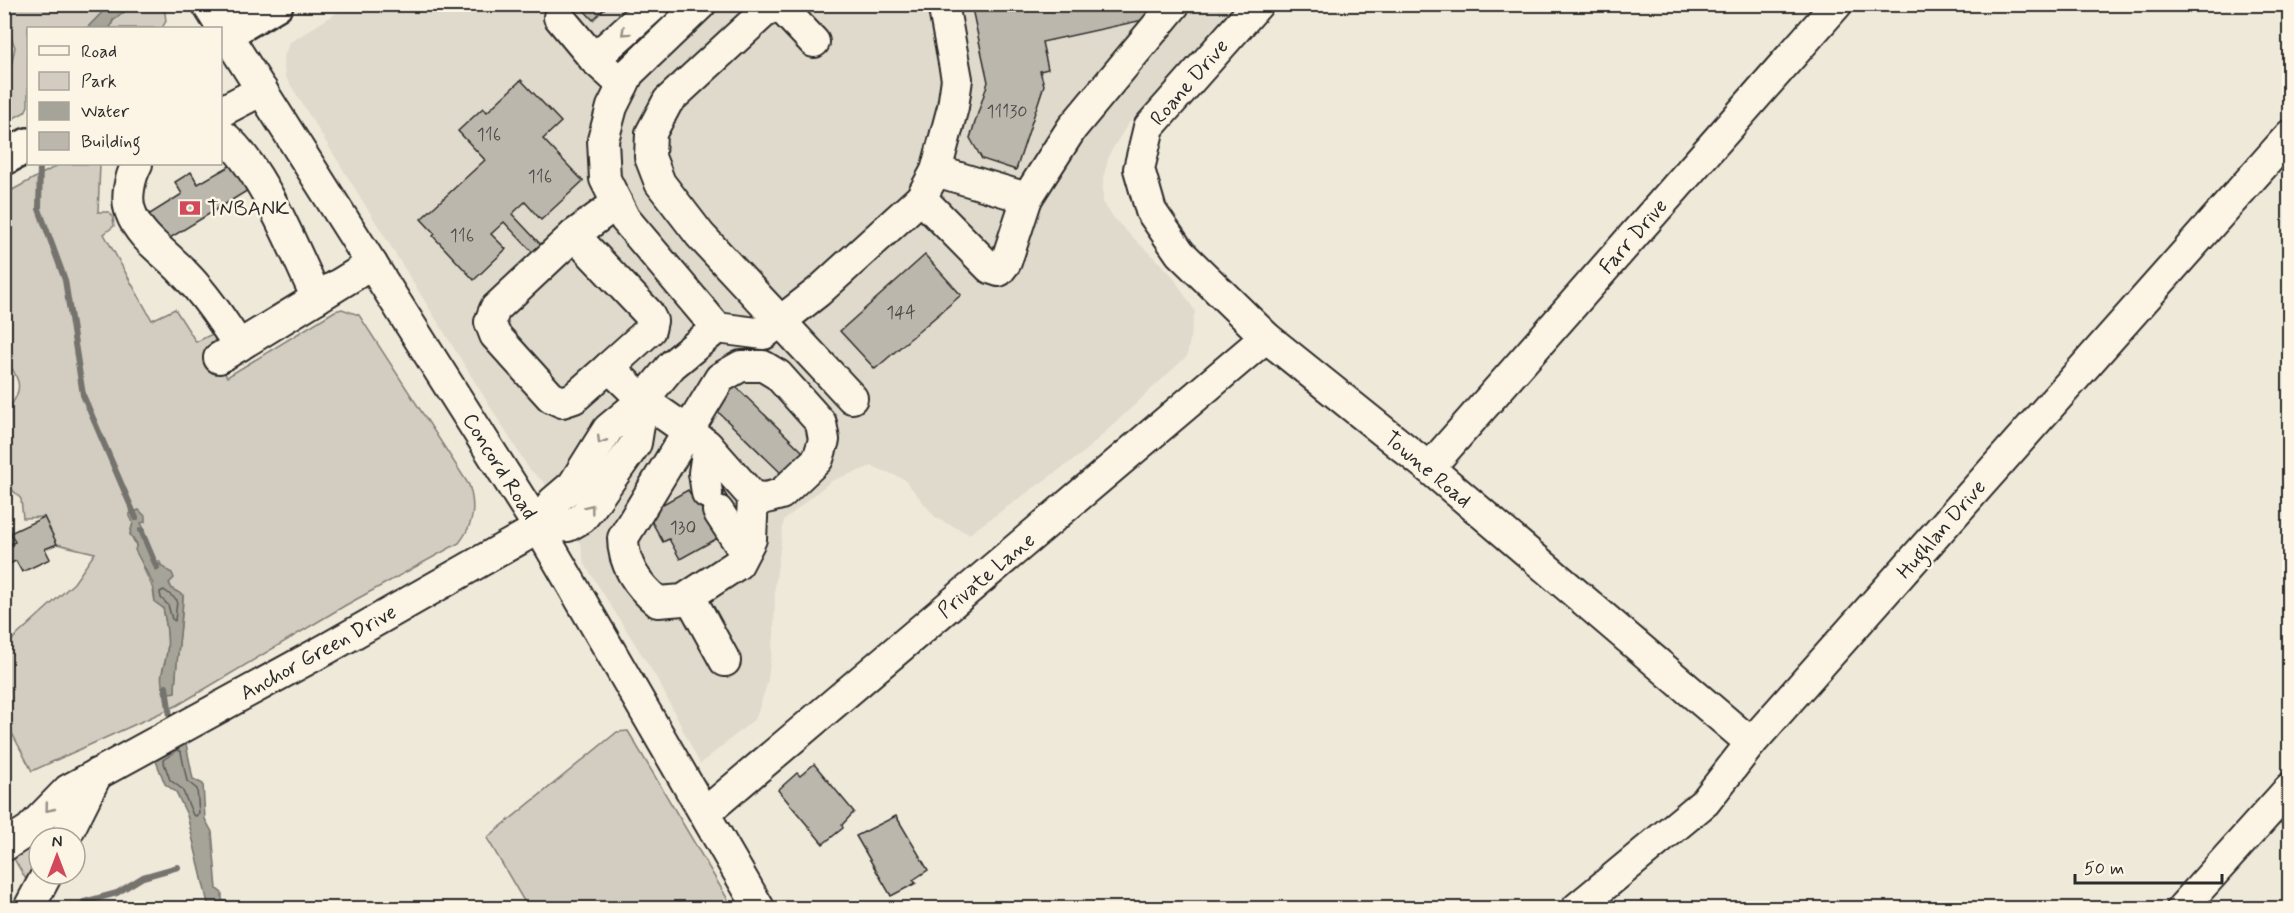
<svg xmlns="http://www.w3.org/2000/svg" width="2294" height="913" font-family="Mynerve,sans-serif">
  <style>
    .built { fill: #e0dacc }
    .green { fill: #d2cdc0; stroke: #7e7c76; stroke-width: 1.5; fill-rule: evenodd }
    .water { fill: #a6a399; stroke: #75736d; stroke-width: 1.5 }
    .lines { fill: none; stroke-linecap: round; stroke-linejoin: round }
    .shore { stroke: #5c5b57; stroke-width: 1.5 }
    .stream { stroke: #75736d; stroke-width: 6 }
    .building { fill: #bcb7ac; stroke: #2b2b2b; stroke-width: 1.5 }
    .minor-casing { stroke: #2b2b2b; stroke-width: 34 }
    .major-casing { stroke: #2b2b2b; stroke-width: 38 }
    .minor { stroke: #fcf5e5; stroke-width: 30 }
    .major { stroke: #fcf5e5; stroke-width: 33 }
    .oneway { stroke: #949088 }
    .labels { text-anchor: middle; stroke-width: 5; stroke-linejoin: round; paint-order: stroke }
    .number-label { font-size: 18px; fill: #4f4e4b }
    .street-label { font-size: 21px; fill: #2b2b2b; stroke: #fcf5e5 }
    .poi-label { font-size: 21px; fill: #2b2b2b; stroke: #fcf5e5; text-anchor: start }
  </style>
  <rect width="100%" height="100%" fill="#efe9da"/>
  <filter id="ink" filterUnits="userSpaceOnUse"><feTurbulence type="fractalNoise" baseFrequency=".0167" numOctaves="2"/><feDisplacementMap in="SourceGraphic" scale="12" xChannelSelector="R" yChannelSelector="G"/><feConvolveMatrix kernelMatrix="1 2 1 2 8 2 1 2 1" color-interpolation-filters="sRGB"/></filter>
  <g filter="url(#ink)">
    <polygon class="built" points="349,5 1240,5 1128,124 1110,153 1103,178 1103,203 1117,222 1171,274 1195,311 1187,356 1083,453 969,534 936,518 904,479 872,466 831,481 784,520 775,586 774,636 767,684 756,718 700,764 659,682 584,563 581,545 546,491 545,483 529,469 285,76 283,60 289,43"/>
    <g class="green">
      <polygon points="5,5 95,5 94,7 97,5 110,5 87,28 28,28 28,106 25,112 5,123 5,77 11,66 15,47 5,22"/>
      <polygon points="133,5 164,5 166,21 162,28 110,28 113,21"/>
      <path d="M60 164H100L98 212H109L113 217 114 226 104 234 152 320 175 309 196 342 210 335 215 337 214 342 209 345 227 377 335 311 342 309 359 315 469 485C476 507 474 524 459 543L346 605 178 705 32 771 5 720V646L74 583 95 553 57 544 44 517 23 518 21 499 5 482V407L11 405C27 383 14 375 5 356V194ZM133 523 144 529 143 540 151 559 160 562 172 589 183 596C182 628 176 659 175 691L165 694C158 674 164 671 167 652 169 637 166 622 163 607L155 602C153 581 148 582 143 566 139 554 137 544 130 534Z"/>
      <polygon points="628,731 733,908 528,908 487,838 617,732"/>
      <polygon points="63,803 56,838 39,838 39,874 31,888 10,852"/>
    </g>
    <g class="water">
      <polygon points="110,4 133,5 113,20 110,28 87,28"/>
      <path d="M139 510 145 516V522L141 523 144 529 143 540 151 559C160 563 163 569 172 573L174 578 169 583 172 589 183 595C182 628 176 659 175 692L164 694C158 669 164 674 167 652 169 637 166 622 163 608L155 602 153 584 135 550 137 544 130 534 133 523 129 514Z"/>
      <polygon points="185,739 193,779 203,784 205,819 212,832 217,889 222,893 222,900 229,902 229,908 209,908 187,815 176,792 165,784 154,756"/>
    </g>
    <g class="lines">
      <g class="shore">
        <polygon points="164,590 177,600 175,621 172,619 168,605 161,598 160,592"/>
        <polygon points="178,750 181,752 187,781 197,789 199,813 196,816 193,815 182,789 170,780 163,760"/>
      </g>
      <g class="stream">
        <polyline points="40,164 39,209 65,280 83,395 136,518"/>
        <polyline points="141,530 157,568"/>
        <polyline points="166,687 171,724"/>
        <polyline points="84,902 117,893 143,877 178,867"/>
      </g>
    </g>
    <g class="building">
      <polygon points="578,4 609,4 593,20"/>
      <polygon points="971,4 1154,4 1157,17 1042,42 1048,69 1040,71 1044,85 1016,170 982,159 970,138 988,82"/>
      <polygon points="521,80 561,122 543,139 583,181 541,220 525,202 512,214 543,247 535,255 504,222 491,234 506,249 474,280 433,236 435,234 421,219 485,160 458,131 483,108 487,112"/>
      <polygon points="235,163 250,189 152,249 137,222 182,194 175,182 191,172 198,184"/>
      <polygon points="925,255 961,295 875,369 840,331"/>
      <polygon points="734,385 804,453 783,475 713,407"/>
      <polygon points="719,483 730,502 705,516 718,538 680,559 669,539 663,542 647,513 688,490 693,498"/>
      <polygon points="44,517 57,544 45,549 50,559 22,572 16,561 4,566 4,547 15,542 10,533"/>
      <polygon points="814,764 854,812 842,825 843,828 823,844 778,790 797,773 800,776"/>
      <polygon points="896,816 928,870 913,880 916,883 891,896 856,836"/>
    </g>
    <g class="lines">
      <defs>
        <g id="minor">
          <polyline points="207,4 539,528 759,908"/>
          <polyline points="701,4 629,73 612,107 603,140 605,179 625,219 717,328 764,334 818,292 921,198 936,171 1027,198 1072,128 1175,4"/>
          <polyline points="773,4 668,101 651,133 650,157 660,183 700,235 852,398"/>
          <polyline points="778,4 814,42"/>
          <polyline points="1258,4 1149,127 1139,169 1151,211 1180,253 1266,337 1429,468 1751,743"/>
          <polyline points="559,17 594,59 623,85"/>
          <polyline points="594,59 655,4"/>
          <polyline points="220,112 262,90"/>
          <path d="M220 133C262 165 294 251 317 298"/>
          <path d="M137 164C130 177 125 199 131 213 140 238 166 253 183 272 205 294 222 320 239 346"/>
          <polyline points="936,171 953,107 957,79 943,4"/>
          <polyline points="921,198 990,268 999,271 1006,262 1027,198"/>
          <path d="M617 203 574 235 648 313 652 321 650 330 609 367 643 400 706 444 753 497 751 539 738 564 683 600 658 602C638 586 623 564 623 538L720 378 741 366H763L778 375 821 423 824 440 818 459 781 494 766 498 753 497"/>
          <polyline points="574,235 495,309 490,322 495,335 551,397 562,402 574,398 609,367"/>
          <polyline points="219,358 372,264"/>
          <polyline points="1429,468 1837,4"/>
          <polyline points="707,493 704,473 708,446"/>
          <polyline points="718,511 744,551"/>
          <polyline points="539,528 553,502 573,485 608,429 643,400 672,365 717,328"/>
          <polyline points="690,597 725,661"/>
          <polyline points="706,812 1266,337"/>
          <polyline points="65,838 97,774"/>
          <polyline points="4,846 29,830 68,790 328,648 539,528 568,526 582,518 591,507 636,443 643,400"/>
          <polyline points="29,908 47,874"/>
          <polyline points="1577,908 1705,802 1751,743 2290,135"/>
          <polyline points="2182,908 2290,788"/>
        </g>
        <g id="major">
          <polyline points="220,37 276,4"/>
          <polyline points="4,158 28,145"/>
        </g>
      </defs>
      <use href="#minor" class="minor-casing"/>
      <use href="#major" class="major-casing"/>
      <use href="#minor" class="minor"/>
      <use href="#major" class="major"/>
    </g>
    <defs><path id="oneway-chevron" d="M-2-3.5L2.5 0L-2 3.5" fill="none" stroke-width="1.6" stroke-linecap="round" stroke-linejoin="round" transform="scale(1.5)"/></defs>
    <g class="oneway">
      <use href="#oneway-chevron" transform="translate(625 32) rotate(138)"/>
      <use href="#oneway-chevron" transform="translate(601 440) rotate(121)"/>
      <use href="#oneway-chevron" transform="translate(590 508) rotate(-52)"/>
      <use href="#oneway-chevron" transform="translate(49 808) rotate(129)"/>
    </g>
  </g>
  <defs>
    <symbol id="bank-bare" viewBox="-9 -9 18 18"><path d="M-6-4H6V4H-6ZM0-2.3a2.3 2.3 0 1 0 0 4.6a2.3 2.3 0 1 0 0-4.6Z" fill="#d1495b" stroke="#fcf5e5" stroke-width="2.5" paint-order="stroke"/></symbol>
  </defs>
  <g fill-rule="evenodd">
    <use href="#bank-bare" x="175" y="193" width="30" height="30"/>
  </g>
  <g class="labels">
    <g class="number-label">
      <text x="1007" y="117">11130</text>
      <text x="489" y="140">116</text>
      <text x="540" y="182">116</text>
      <text x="462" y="241">116</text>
      <text x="901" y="318">144</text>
      <text x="683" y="533">130</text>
    </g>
    <g class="street-label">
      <text transform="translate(1189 82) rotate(-49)" y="7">Roane Drive</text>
      <text transform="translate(1633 236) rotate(-49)" y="7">Farr Drive</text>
      <text transform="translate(500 466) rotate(58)" y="7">Concord Road</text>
      <text transform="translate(1428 469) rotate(40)" y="7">Towne Road</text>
      <text transform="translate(1941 529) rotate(-49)" y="7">Hughlan Drive</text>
      <text transform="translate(986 575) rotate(-40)" y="7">Private Lane</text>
      <text transform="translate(318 652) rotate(-29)" y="7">Anchor Green Drive</text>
    </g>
    <g class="poi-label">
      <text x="207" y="215">TNBANK</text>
    </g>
  </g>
  <rect width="2294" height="913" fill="none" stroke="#fcf5e5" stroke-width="24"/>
  <rect x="12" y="12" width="2270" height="889" fill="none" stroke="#2b2b2b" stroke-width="2" filter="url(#ink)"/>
  <rect x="27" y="27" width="195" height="138" fill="#fcf5e5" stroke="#a8a49b" stroke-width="1.5"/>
  <rect x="39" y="46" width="30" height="9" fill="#fcf5e5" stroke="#a8a49b" stroke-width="1.5"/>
  <text x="81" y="57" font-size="18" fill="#2b2b2b">Road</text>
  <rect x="39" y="72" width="30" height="18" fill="#d2cdc0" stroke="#a8a49b" stroke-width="1.5"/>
  <text x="81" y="87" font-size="18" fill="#2b2b2b">Park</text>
  <rect x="39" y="102" width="30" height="18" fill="#a6a399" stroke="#a8a49b" stroke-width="1.5"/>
  <text x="81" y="117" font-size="18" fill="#2b2b2b">Water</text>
  <rect x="39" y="132" width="30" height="18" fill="#bcb7ac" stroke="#a8a49b" stroke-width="1.5"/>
  <text x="81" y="147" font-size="18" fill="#2b2b2b">Building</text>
  <g transform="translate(57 856)"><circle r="28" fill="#fcf5e5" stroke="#a8a49b" stroke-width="1.5"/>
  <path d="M0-4.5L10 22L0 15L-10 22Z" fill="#d1495b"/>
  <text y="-9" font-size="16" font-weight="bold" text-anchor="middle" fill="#2b2b2b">N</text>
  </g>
  <path d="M2075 874v9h147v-9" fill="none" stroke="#2b2b2b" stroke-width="3"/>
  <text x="2084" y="874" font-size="18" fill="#2b2b2b" stroke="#fcf5e5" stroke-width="4.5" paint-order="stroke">50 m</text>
</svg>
